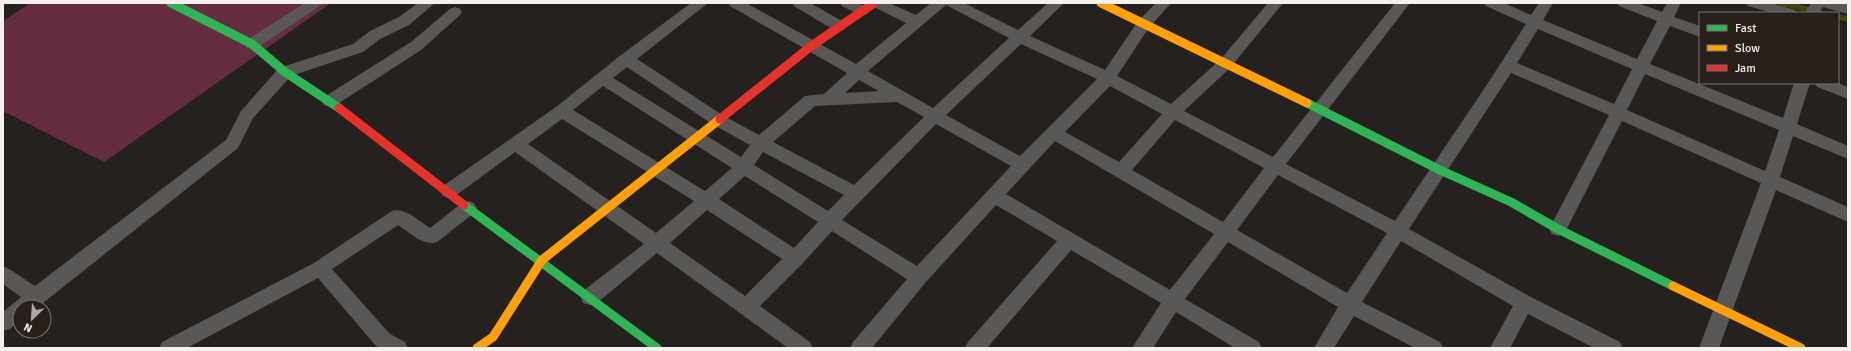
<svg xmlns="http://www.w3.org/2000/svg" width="1851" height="351" font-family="Signika,sans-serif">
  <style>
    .green { fill: #662c41 }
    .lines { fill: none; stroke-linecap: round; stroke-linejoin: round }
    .stream { stroke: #424803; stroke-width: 5.5 }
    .street { fill: #5a5856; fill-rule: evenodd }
    .fast { stroke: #30b455; stroke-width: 9 }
    .slow { stroke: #ff9f0a; stroke-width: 9 }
    .jam { stroke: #e5322d; stroke-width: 9 }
  </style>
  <rect width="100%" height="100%" fill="#24211e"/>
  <polygon class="green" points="30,3 331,3 104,162 3,111 3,21"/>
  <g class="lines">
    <g class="stream">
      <polyline points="1781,3 1810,10"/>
      <polyline points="1838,17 1848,19"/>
    </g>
    <g class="street">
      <polygon points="305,3 322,3 320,6 257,48 252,49 247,48 244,44 247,40"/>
      <polygon points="418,3 435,3 409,25 380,39 363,52 291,76 253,118 238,148 43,303 36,307 20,307 20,320 10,329 3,331 3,312 21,297 3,284 3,266 9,269 35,286 226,140 241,111 279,68 353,44 370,31 399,17"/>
      <path d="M691 3H708L637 59 724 116 759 135 805 96 824 94 847 73 730 6 728 3H746L856 64 906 23 872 6 870 3H889L916 15 931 3H964L1018 30 1048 3H1064L1030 36 1105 70 1138 21 1156 3H1171L1148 29 1117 76 1171 104 1220 60 1268 3H1283L1230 68 1184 111 1273 157 1395 3H1410L1286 164 1395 221 1486 86 1526 24 1486 6 1484 3H1504L1531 15 1539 3H1553L1543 20 1637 59 1657 21 1619 6 1617 3H1638L1662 12 1667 3H1681L1674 17 1700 26V37L1670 26 1650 64 1783 118 1794 83H1810L1797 124 1848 146V159L1793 136 1780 177 1848 207V222L1776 190 1719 348H1699L1761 183 1622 121 1564 234 1558 236 1552 234 1549 229 1609 115 1511 73 1409 229 1531 297 1620 342 1623 348H1594L1528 314 1510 348H1490L1513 306 1401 241 1362 302 1440 342 1443 348H1415L1354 316 1334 348H1314L1338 307 1228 242 1185 299 1259 342 1262 348H1235L1176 312 1153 348H1132L1161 303 1071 250 987 348H965L968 342 1057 241 996 205 926 282 872 348H850L853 342 907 279 832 231 802 264 760 306 810 342 813 348H788L657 253 597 303 590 305 583 303 581 297 583 291 644 244 515 152 455 196 449 198 443 196 440 191 443 186 556 107 621 55ZM946 5 1009 38 933 108 868 71ZM1538 29 1632 69 1614 104 1517 63ZM1021 44 1097 79 1020 156 946 115ZM627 67 712 124 750 145 741 157 613 78ZM1645 74 1779 130 1765 171 1627 110ZM859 80 879 91 845 93ZM603 86 732 168 705 191 573 110ZM1110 86 1162 114 1119 162 1065 132ZM897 102 924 117 854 185 773 142 815 106ZM562 119 694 201 656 233 528 144ZM1175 120 1264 168 1223 222 1132 170ZM936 124 1011 166 917 266 842 220ZM1055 141 1214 234 1170 290 1006 194ZM763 152 844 195 828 211 754 165ZM1278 175 1387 233 1347 293 1237 230ZM745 176 818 222 794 248 719 199ZM707 210 782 259 745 296 670 243Z"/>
      <polygon points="792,3 810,3 844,22 846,26 844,30 839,31 834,30 794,6"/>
      <path d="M840 3C850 3 863 1 869 11L867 14 862 16 842 6Z"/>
      <polygon points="1746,3 1771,3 1795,10 1797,13 1772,13 1748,6"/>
      <polygon points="1811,3 1848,4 1848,14 1823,7 1821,10 1822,13 1808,13 1807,9"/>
      <polygon points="455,7 460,9 462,12 460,15 421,50 336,105 330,107 324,105 322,101 324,97 411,42 450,9"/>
      <polygon points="1815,83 1838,83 1848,87 1848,99 1817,87"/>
      <path d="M468 201 474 203 477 208 474 213 437 242C424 247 409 232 398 225L332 269 390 334 405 342 408 348H380L376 346 318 278 187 348H159L162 342 314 263 392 211C405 207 419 221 430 228L462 203Z"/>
    </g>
    <g class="fast">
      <polyline points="171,3 252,44 285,72 339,108"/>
      <polyline points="1307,103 1440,170 1511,202 1558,229 1673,286"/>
      <polyline points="464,205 657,348"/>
    </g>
    <g class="slow">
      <polyline points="1101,3 1307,103"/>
      <polyline points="1673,286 1801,348"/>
      <polyline points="477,348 493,337 542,260 720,119"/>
    </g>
    <g class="jam">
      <polyline points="339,108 464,205"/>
      <polyline points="720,119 810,47 874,3"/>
    </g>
  </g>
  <rect width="1851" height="351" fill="none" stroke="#f5f0ed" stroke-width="8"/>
  <rect x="1699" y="12" width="140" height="72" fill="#27201b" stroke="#79736f"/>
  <rect x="1707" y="25" width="20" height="6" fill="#30b455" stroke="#79736f"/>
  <text x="1735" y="32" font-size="12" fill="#f5f0ed">Fast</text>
  <rect x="1707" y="45" width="20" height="6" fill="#ff9f0a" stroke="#79736f"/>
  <text x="1735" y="52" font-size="12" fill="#f5f0ed">Slow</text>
  <rect x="1707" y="65" width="20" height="6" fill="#e5322d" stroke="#79736f"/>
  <text x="1735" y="72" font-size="12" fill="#f5f0ed">Jam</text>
  <g transform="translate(32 319) rotate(205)"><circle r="19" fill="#27201b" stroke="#79736f"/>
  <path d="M0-3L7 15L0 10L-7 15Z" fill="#aca8a5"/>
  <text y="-6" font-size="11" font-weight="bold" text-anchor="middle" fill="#f5f0ed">N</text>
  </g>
</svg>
